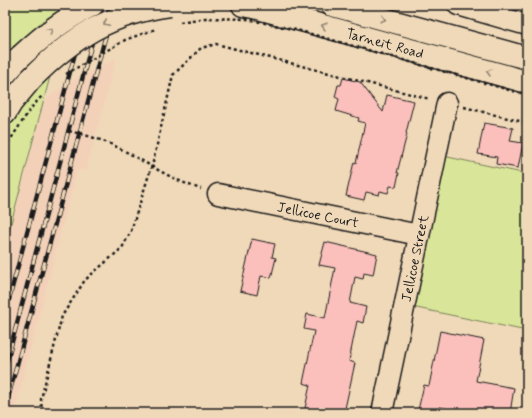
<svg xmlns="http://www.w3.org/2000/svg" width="532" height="418" font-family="Mynerve,sans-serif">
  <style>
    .built { fill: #f3d1b9 }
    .green { fill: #d9e699; stroke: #7a815a }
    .building { fill: #fbbfbc; stroke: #1c1c1c }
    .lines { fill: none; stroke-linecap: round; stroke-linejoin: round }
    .minor-casing { stroke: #1c1c1c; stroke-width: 23 }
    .major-casing { stroke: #1c1c1c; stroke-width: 25 }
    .path { stroke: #1c1c1c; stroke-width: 2.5; stroke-dasharray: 3 3; stroke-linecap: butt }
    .minor { stroke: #f0d9b8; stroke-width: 20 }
    .major { stroke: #f0d9b8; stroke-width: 22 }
    .rail-casing { stroke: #1c1c1c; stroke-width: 4.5 }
    .rail { stroke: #f0d9b8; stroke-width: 3; stroke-dasharray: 9; stroke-linecap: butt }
    .major-bridge-casing { stroke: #1c1c1c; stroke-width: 25; stroke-linecap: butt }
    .path-bridge { stroke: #1c1c1c; stroke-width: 2.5; stroke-dasharray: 3 3; stroke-linecap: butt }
    .major-bridge { stroke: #f0d9b8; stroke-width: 22 }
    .oneway { stroke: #918472 }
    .labels { text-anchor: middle; stroke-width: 3; stroke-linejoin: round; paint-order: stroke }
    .street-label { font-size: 14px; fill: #1c1c1c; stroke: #f0d9b8 }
  </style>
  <rect width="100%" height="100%" fill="#f0d9b8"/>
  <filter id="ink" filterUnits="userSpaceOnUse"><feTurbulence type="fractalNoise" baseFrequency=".025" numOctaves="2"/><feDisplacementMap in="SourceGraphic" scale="8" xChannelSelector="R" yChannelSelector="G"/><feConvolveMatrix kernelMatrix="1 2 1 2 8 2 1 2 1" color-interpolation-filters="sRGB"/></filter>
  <g filter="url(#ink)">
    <polygon class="built" points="116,58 86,170 77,170 14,413 5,413 5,166 21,134 49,97 66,84"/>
    <g class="green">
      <polygon points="5,5 69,5 5,246"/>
      <polygon points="443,156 527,174 527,331 412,307"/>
    </g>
    <g class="building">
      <polygon points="343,78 360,82 383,112 387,95 414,101 406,133 407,134 397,173 399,173 396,187 390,186 388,193 380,191 379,195 366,192 364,200 346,196 354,162 356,163 365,123 358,121 359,118 336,111 339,99 335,97 338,85 341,85"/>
      <polygon points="484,123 513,128 510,141 523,143 518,168 496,164 497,157 478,154"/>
      <polygon points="252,239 275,244 272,257 276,258 271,278 261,276 257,295 240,291"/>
      <polygon points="325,242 377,254 373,275 364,273 363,279 355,277 350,303 366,307 363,323 357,321 349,361 355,363 344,413 304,413 310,385 303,383 314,331 304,329 307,314 325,318 335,268 319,265"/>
      <polygon points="440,331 484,340 476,381 514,388 510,413 468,413 440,407 439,413 418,410 424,385 429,386"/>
    </g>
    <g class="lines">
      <defs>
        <g id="minor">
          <polyline points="458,5 527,25"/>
          <path id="s1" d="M218 194 419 235"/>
          <path id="s2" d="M382 413 447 103"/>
        </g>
        <g id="major">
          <path id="s3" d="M243 5 254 7 527 82"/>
          <polyline points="332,5 527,58"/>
          <polyline points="5,74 21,56"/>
          <polyline points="5,113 11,103 31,79"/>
        </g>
      </defs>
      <use href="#minor" class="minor-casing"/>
      <use href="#major" class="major-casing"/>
      <g class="path">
        <polyline points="464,107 527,123"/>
        <path d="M69 131C86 135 103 140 119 148 146 162 171 180 201 189"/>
        <polyline points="42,413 41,399 62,316 85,280 122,248 131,231 153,162 173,75 201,48 216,44 430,99"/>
      </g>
      <use href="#minor" class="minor"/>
      <use href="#major" class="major"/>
      <defs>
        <g id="rail">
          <polyline points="5,314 88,5"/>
          <polyline points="5,368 102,5"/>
          <polyline points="5,409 114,5"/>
        </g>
      </defs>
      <use href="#rail" class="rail-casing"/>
      <use href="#rail" class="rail"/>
      <defs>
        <g id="major-bridge">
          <path d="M21 56C45 34 63 20 92 5"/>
          <path d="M31 79C72 37 111 13 170 5"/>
        </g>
      </defs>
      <use href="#major-bridge" class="major-bridge-casing"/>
      <g class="path-bridge">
        <polyline points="180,22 205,18 247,19 297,30 527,95"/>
        <polyline points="66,74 125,40 156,29"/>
        <polyline points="5,148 31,108 42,96"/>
      </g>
      <use href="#major-bridge" class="major-bridge"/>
    </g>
    <defs><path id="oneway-chevron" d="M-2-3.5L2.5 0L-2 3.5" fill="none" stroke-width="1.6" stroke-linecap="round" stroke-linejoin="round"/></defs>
    <g class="oneway">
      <use href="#oneway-chevron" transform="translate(383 19) rotate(15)"/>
      <use href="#oneway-chevron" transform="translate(106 23) rotate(155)"/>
      <use href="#oneway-chevron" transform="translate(324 26) rotate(-164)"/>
      <use href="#oneway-chevron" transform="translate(50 31) rotate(-35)"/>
      <use href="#oneway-chevron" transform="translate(489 72) rotate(-165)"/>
    </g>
  </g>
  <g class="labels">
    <g class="street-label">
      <text dy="5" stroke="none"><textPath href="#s3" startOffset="147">Tarneit Road</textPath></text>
      <text dy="5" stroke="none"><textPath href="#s1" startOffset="102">Jellicoe Court</textPath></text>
      <text dy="5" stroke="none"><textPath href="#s2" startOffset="158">Jellicoe Street</textPath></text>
    </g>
  </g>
  <rect width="532" height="418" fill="none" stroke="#f0d9b8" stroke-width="20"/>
  <rect x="10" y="10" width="512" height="398" fill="none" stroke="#1c1c1c" stroke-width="1.5" filter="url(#ink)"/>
</svg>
